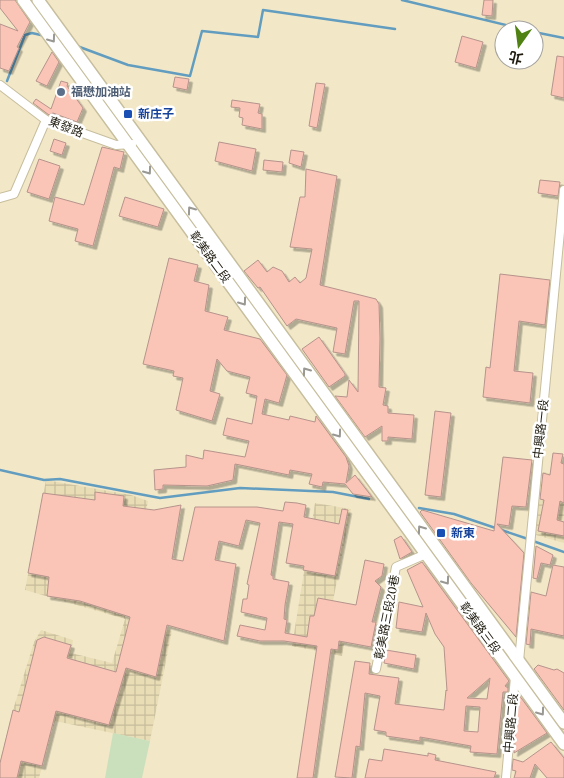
<svg xmlns="http://www.w3.org/2000/svg" width="564" height="778" font-family="Lora,'Noto Sans TC',serif">
  <style>
    .industrial { fill: url(#industrial-grid) }
    .green { fill: #cae0bc }
    .lines { fill: none; stroke-linecap: round; stroke-linejoin: round }
    .stream { stroke: #629dc0; stroke-width: 2.5 }
    .building { fill: #fac4b7; stroke: #b6938b; fill-rule: evenodd; filter: url(#shadow) }
    .minor-casing { stroke: #c7be9e; stroke-width: 10 }
    .secondary-casing { stroke: #c7be9e; stroke-width: 14 }
    .minor { stroke: #fff; stroke-width: 8 }
    .secondary { stroke: #fff; stroke-width: 11 }
    .oneway { stroke: #9a9893 }
    .service-dot { fill: #5c6f8a; stroke: #fff; stroke-width: 2 }
    .transit-dot { fill: #1a4fb4; stroke: #fff; stroke-width: 2 }
    .labels { text-anchor: middle; stroke-width: 5; stroke-linejoin: round; paint-order: stroke }
    .service-label { font-size: 12px; font-weight: bold; fill: #4e5e75; stroke: #fff; text-anchor: start }
    .transit-label { font-size: 12px; font-weight: bold; fill: #164399; stroke: #fff; text-anchor: start }
    .street-label { font-size: 12px; fill: #1e1a0e; stroke: #fff }
  </style>
  <defs>
    <pattern id="industrial-grid" width="8" height="8" patternUnits="userSpaceOnUse" patternTransform="scale(1.25)"><rect width="8" height="8" fill="#e9ddb6"/><path d="M0 4h8M4 0v8" fill="none" stroke="#c7bd9b"/></pattern>
    <filter id="shadow"><feDropShadow dx="3.5" dy="3.5" stdDeviation="0" flood-color="#0004"/></filter>
  </defs>
  <rect width="100%" height="100%" fill="#f2e8c8"/>
  <g class="industrial">
    <polygon points="541,472 564,475 564,543 536,535 535,510"/>
    <polygon points="46,480 131,495 148,501 125,618 172,631 150,741 55,721 39,778 0,778 0,762 13,710 34,642 41,630 73,640 71,653 112,663 125,619 25,590"/>
    <polygon points="315,503 351,509 333,601 351,605 342,656 292,646"/>
  </g>
  <polygon class="green" points="113,733 150,741 142,778 105,778"/>
  <g class="lines">
    <g class="stream">
      <polyline points="402,0 527,30"/>
      <polyline points="534,32 564,38"/>
      <polyline points="77,46 128,65 190,76 202,31 258,37 263,10 395,29"/>
      <polyline points="7,81 25,35 32,33 45,36"/>
      <polyline points="0,470 44,480 60,479 160,498 240,488 333,492 369,499"/>
      <polyline points="419,508 454,514 528,539"/>
      <polyline points="533,541 564,552"/>
    </g>
  </g>
  <g class="building">
    <polygon points="0,0 15,0 30,22 17,47 19,48 9,71 0,68 0,24 18,31 0,8"/>
    <polygon points="484,0 493,0 492,16 482,15"/>
    <polygon points="462,36 483,42 476,68 455,62"/>
    <polygon points="52,52 59,62 47,86 36,81"/>
    <polygon points="557,56 564,57 564,98 551,95"/>
    <polygon points="175,77 189,79 187,90 173,87"/>
    <polygon points="61,81 68,83 67,86 83,108 77,122 53,113 49,115 33,103 36,99 51,109"/>
    <polygon points="316,83 325,84 317,128 309,126"/>
    <polygon points="232,100 260,104 258,113 262,114 262,129 242,125 243,118 239,117 240,108 231,107"/>
    <polygon points="54,139 66,143 62,155 50,151"/>
    <polygon points="219,142 256,149 252,171 215,161"/>
    <polygon points="102,147 124,152 120,169 114,167 93,246 75,241 78,229 49,221 55,197 84,205"/>
    <polygon points="291,150 304,152 301,167 289,163"/>
    <polygon points="39,159 60,166 49,199 27,192"/>
    <polygon points="264,160 283,162 282,172 263,170"/>
    <polygon points="306,169 337,176 320,285 376,299 379,304 380,338 379,387 386,388 383,405 388,406 388,413 414,415 412,439 388,437 388,441 382,441 382,426 365,437 335,396 347,397 349,380 358,392 359,301 354,301 345,354 333,352 337,328 296,319 287,326 260,287 258,288 244,271 258,260 267,272 273,267 282,271 289,282 295,277 300,283 306,278 312,249 290,247 300,197 305,197"/>
    <polygon points="540,180 560,182 558,196 538,193"/>
    <polygon points="125,197 164,209 158,227 119,216"/>
    <polygon points="169,258 198,265 194,281 209,285 205,311 228,317 224,330 260,339 287,375 279,403 265,399 262,414 289,420 290,416 315,422 316,416 346,457 349,466 346,483 355,475 372,497 353,494 345,484 323,482 322,487 309,484 312,474 290,470 289,475 235,464 233,480 207,486 163,485 163,489 155,490 154,470 186,467 186,455 203,459 204,450 245,457 249,441 223,435 227,418 252,424 257,396 246,393 250,377 227,371 217,359 210,391 220,394 212,421 176,410 183,378 173,376 174,371 143,364"/>
    <polygon points="500,274 550,280 545,325 519,321 514,371 533,373 530,403 483,397 486,367 490,368"/>
    <polygon points="319,337 345,374 345,376 329,387 302,349"/>
    <polygon points="435,411 451,413 441,497 425,495"/>
    <polygon points="553,453 563,454 561,463 564,464 564,503 560,501 557,520 564,522 564,536 538,531 544,500 540,499 543,473 550,475"/>
    <polygon points="503,457 532,460 526,507 512,506 509,526 497,524 524,553 516,637 471,583 420,512 422,510 494,531"/>
    <polygon points="95,492 124,496 123,506 154,510 181,505 172,559 183,561 195,507 257,507 283,511 285,502 297,503 306,505 304,517 339,524 342,509 348,510 335,576 303,570 304,566 286,563 293,524 279,522 271,575 273,576 273,579 289,582 285,605 284,619 287,620 285,633 307,637 310,616 314,616 318,598 356,605 365,560 384,564 382,576 375,581 381,587 372,622 376,622 371,647 339,641 338,650 331,649 313,778 297,778 317,646 284,641 260,641 237,636 240,625 265,630 267,618 241,612 243,599 247,599 249,585 247,584 260,523 246,520 239,546 219,541 215,560 236,564 224,641 167,625 156,677 126,668 109,725 56,711 42,766 21,761 17,778 0,778 0,763 13,710 19,712 37,640 44,637 71,645 67,658 116,672 130,617 80,601 47,596 49,577 28,573 43,493 95,500"/>
    <polygon points="401,536 412,552 400,559 394,540"/>
    <polygon points="536,546 553,555 550,565 541,563 537,579 533,578"/>
    <path d="M422 562 509 681 505 686 508 688V692H503L497 754 470 752 471 746 420 737V741L386 736V732L374 730 380 696 365 693 360 747 356 746 352 778 335 777 355 661 370 663 369 674 399 678 395 704 444 710 446 690 447 691 444 647 435 634 426 613 422 632 396 628 399 602 423 607 407 570ZM490 678 487 699 467 698ZM466 706 480 707 478 732 464 731Z"/>
    <polygon points="553,565 564,567 564,636 531,629 530,645 526,644 531,592 546,596"/>
    <polygon points="386,650 416,655 414,669 384,663"/>
    <polygon points="538,665 554,670 557,669 564,673 564,710 534,669"/>
    <polygon points="519,695 547,733 514,753"/>
    <polygon points="551,742 564,758 564,778 547,778 535,764 530,778 514,778 516,771 512,770 513,759 523,762"/>
    <polygon points="384,749 428,756 428,753 436,755 435,760 496,772 494,778 365,778 369,759 382,761"/>
  </g>
  <g class="lines">
    <defs>
      <g id="minor">
        <polyline points="0,85 46,120 116,145 132,144"/>
        <polyline points="0,198 14,194 46,120"/>
        <polyline points="519,661 564,190"/>
        <polyline points="376,669 396,567 426,554"/>
        <polyline points="506,778 515,677"/>
      </g>
      <g id="secondary">
        <polyline points="23,0 564,744"/>
        <polyline points="38,0 564,723"/>
      </g>
    </defs>
    <use href="#minor" class="minor-casing"/>
    <use href="#secondary" class="secondary-casing"/>
    <use href="#minor" class="minor"/>
    <use href="#secondary" class="secondary"/>
  </g>
  <defs><path id="oneway-chevron" d="M-2-3.5L2.5 0L-2 3.5" fill="none" stroke-width="1.6" stroke-linecap="round" stroke-linejoin="round" transform="scale(1.25)"/></defs>
  <g class="oneway">
    <use href="#oneway-chevron" transform="translate(52 39) rotate(54)"/>
    <use href="#oneway-chevron" transform="translate(148 171) rotate(54)"/>
    <use href="#oneway-chevron" transform="translate(191 210) rotate(-126)"/>
    <use href="#oneway-chevron" transform="translate(243 302) rotate(54)"/>
    <use href="#oneway-chevron" transform="translate(306 371) rotate(-126)"/>
    <use href="#oneway-chevron" transform="translate(338 434) rotate(54)"/>
    <use href="#oneway-chevron" transform="translate(421 529) rotate(-126)"/>
    <use href="#oneway-chevron" transform="translate(446 581) rotate(54)"/>
    <use href="#oneway-chevron" transform="translate(541 712) rotate(54)"/>
  </g>
  <circle class="service-dot" cx="61" cy="92" r="5"/>
  <g class="transit-dot">
    <rect x="123" y="109" width="10" height="10" rx="2.5"/>
    <rect x="436" y="528" width="10" height="10" rx="2.5"/>
  </g>
  <g class="labels">
    <g class="service-label">
      <text x="71" y="96">福懋加油站</text>
    </g>
    <g class="transit-label">
      <text x="138" y="118">新庄子</text>
      <text x="451" y="537">新東</text>
    </g>
    <g class="street-label">
      <text transform="translate(66 127) rotate(21)" y="4">東發路</text>
      <text transform="translate(210 257) rotate(54)" y="4">彰美路二段</text>
      <text transform="translate(541 429) rotate(-84)" y="4">中興路一段</text>
      <text transform="translate(387 617) rotate(-79)" y="4">彰美路三段20巷</text>
      <text transform="translate(480 628) rotate(54)" y="4">彰美路三段</text>
      <text transform="translate(511 723) rotate(-85)" y="4">中興路二段</text>
    </g>
  </g>
  <g transform="translate(519 45) rotate(194)"><circle r="24" fill="#ffffff" stroke="#a5a39f"/>
  <path d="M0-4L9 19L0 12L-9 19Z" fill="#508113"/>
  <text y="-8" font-size="14" font-weight="bold" text-anchor="middle" fill="#1e1a0e">北</text>
  </g>
</svg>
